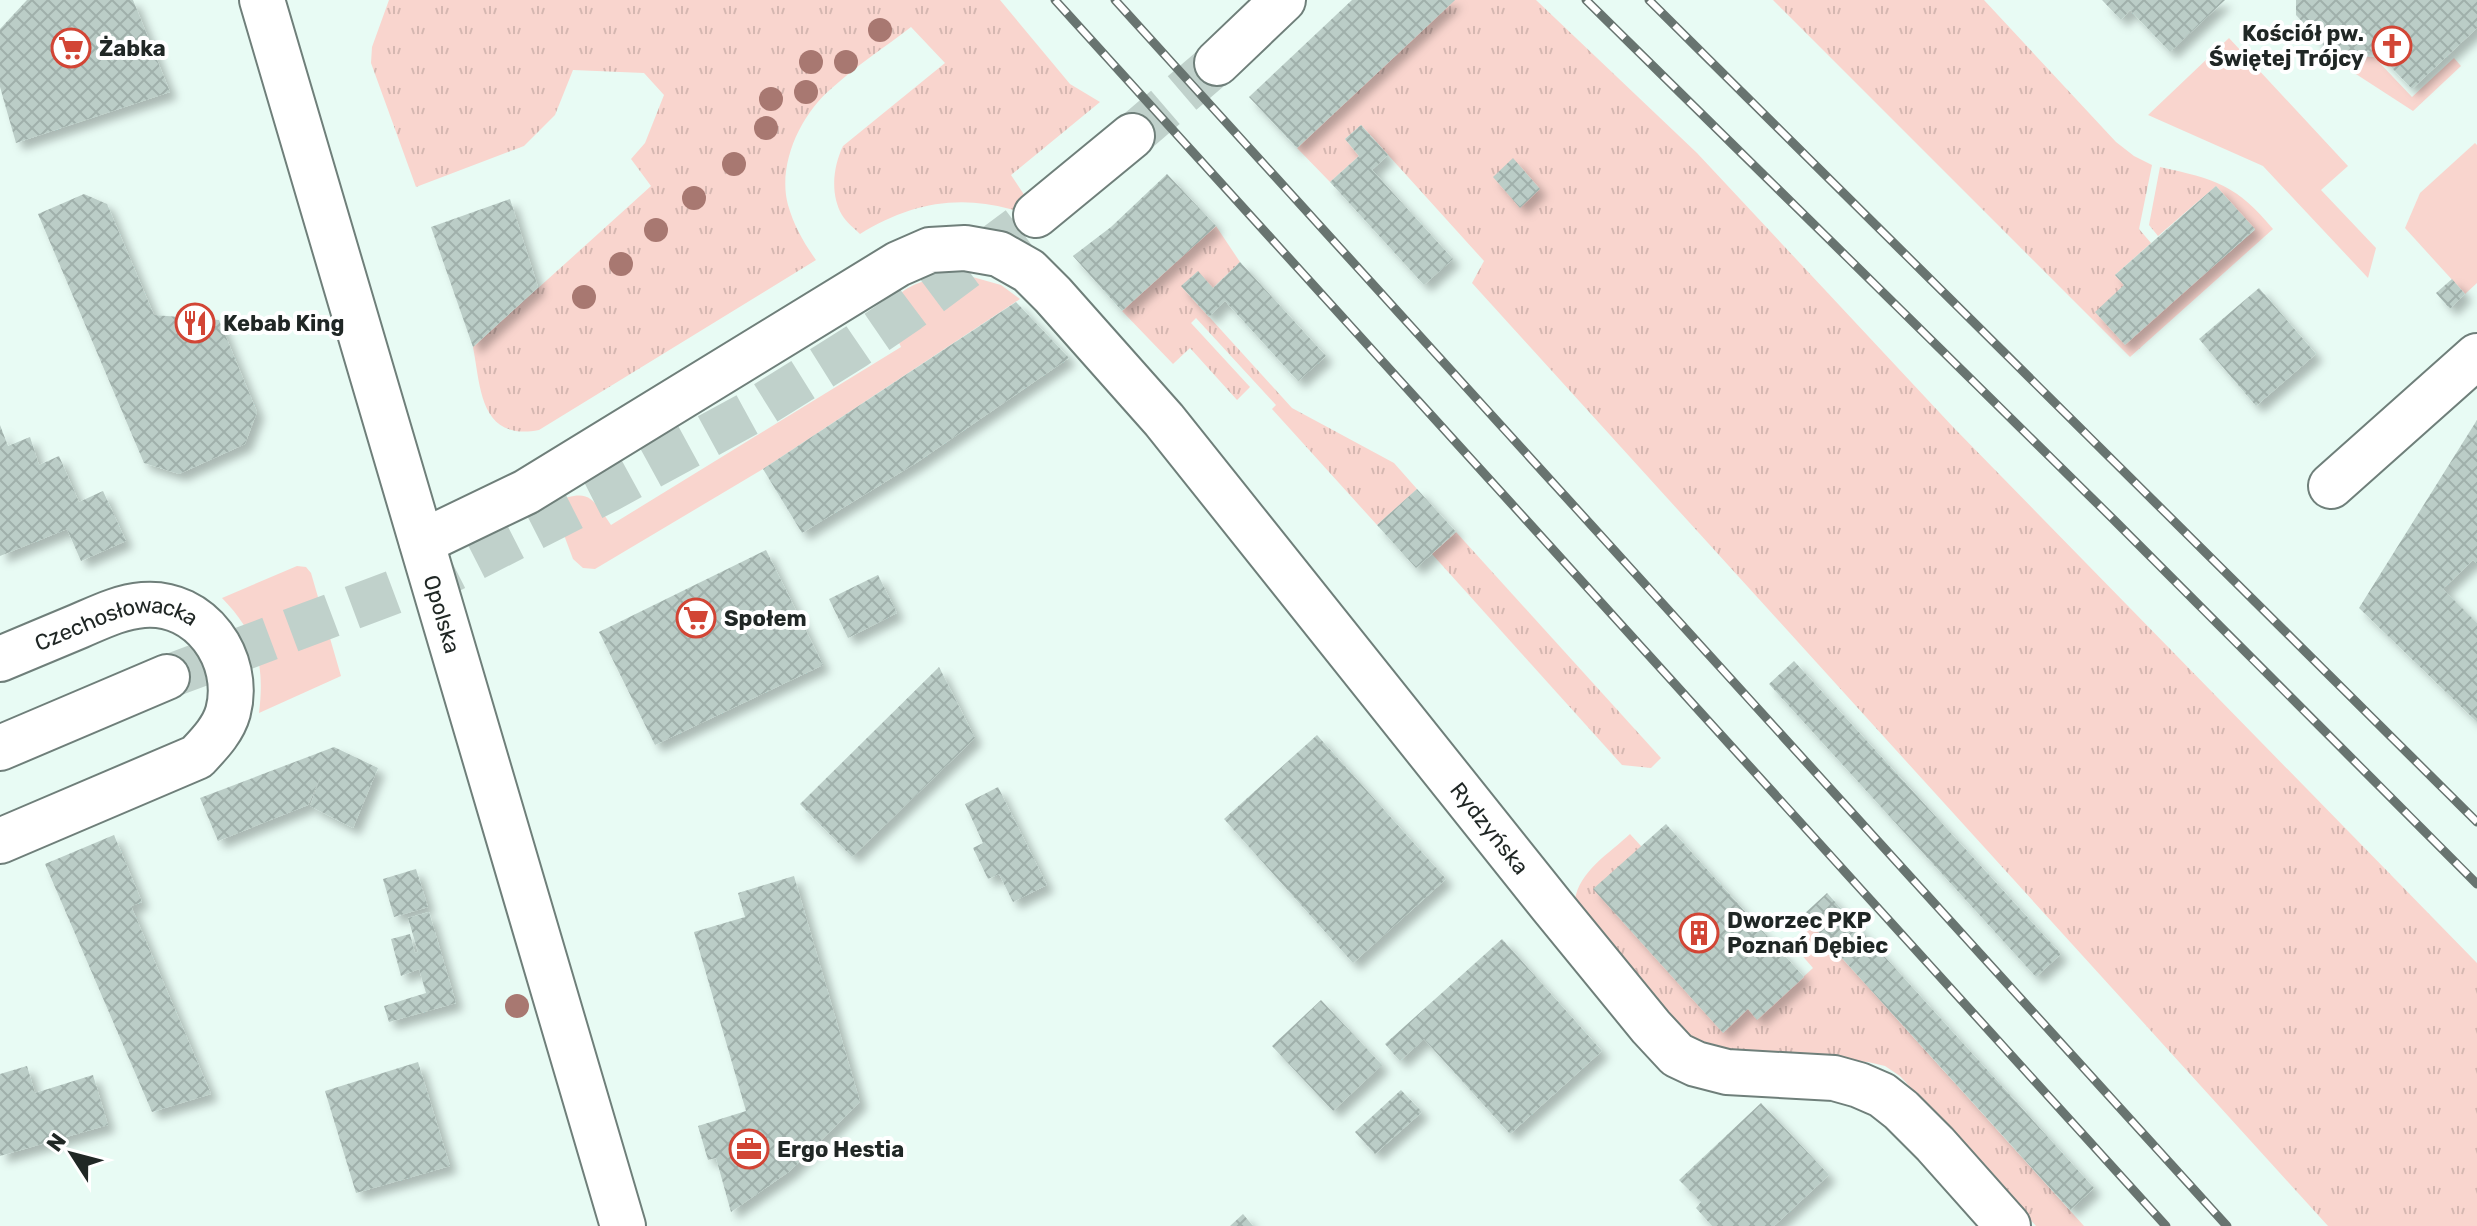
<svg xmlns="http://www.w3.org/2000/svg" width="2477" height="1226" font-family="Rubik,sans-serif">
  <style>
    .grass { fill: url(#grass-tufts) }
    .garden { fill: #f9d5ce }
    .building { fill: url(#building-cross-hatch); filter: url(#shadow) }
    .lines { fill: none; stroke-linecap: round; stroke-linejoin: round }
    .minor-tunnel { stroke: #c0d1cb; stroke-width: 44; stroke-dasharray: 44 22; stroke-linecap: butt }
    .minor-casing { stroke: #6f7f7a; stroke-width: 48 }
    .minor { stroke: #fff; stroke-width: 44 }
    .rail-casing { stroke: #687470; stroke-width: 9 }
    .rail { stroke: #fff; stroke-width: 6; stroke-dasharray: 18; stroke-linecap: butt }
    .tree { fill: #a87871 }
    .labels { text-anchor: middle; stroke-width: 8; stroke-linejoin: round; paint-order: stroke }
    .poi-label { font-size: 22px; font-weight: bold; fill: #202725; stroke: #fff; text-anchor: start }
    .street-label { font-size: 22px; fill: #202725; stroke: #fff }
  </style>
  <defs>
    <pattern id="grass-tufts" width="24" height="20" patternUnits="userSpaceOnUse" patternTransform="scale(2)"><rect width="24" height="20" fill="#f9d5ce"/><path d="M3 7l-1-3M5 7V3M7 7l1-3M15 17l-1-3M17 17v-4M19 17l1-3" fill="none" stroke="#d5b7b1"/></pattern>
    <pattern id="building-cross-hatch" width="8" height="8" patternUnits="userSpaceOnUse" patternTransform="scale(2)"><rect width="8" height="8" fill="#bbcdc7"/><path d="M0 0l8 8M0 8l8-8" fill="none" stroke="#a0b0ab"/></pattern>
    <filter id="shadow"><feDropShadow dx="7" dy="7" stdDeviation="4" flood-color="#0004"/></filter>
  </defs>
  <rect width="100%" height="100%" fill="#e8fbf4"/>
  <g class="grass">
    <path d="M389 0H1000L1070 84 1100 102 1011 175 1044 225C1033 220 1022 212 1010 209 955 194 907 205 860 234 854 228 846 222 842 215 830 194 833 167 843 146L945 63 911 27C885 47 856 66 832 88 801 114 777 164 788 205 794 226 804 243 816 260L539 430C480 441 481 389 473 347L651 186 631 159 645 143 664 95 644 73 573 70 555 115 524 146 416 187 371 63 372 47Z"/>
    <polygon points="1455,0 1536,0 1697,153 1954,428 2477,963 2477,1226 2328,1226 1472,283 1484,261 1361,125 1345,139 1359,156 1330,182 1297,148"/>
    <path d="M1773 0H1984L2116 142 2134 156 2152 165 2139 229 2151 243 2115 275 2124 285 2125 344 2255 230 2216 186 2158 236 2149 225 2160 167C2215 179 2237 185 2273 229L2130 357Z"/>
    <polygon points="1216,226 1240,262 1213,288 1182,287 1292,408 1394,463 1417,489 1377,525 1272,409 1276,405 1196,318 1191,323 1250,387 1237,400 1190,348 1173,364 1122,311"/>
    <polygon points="1456,532 1661,758 1651,768 1622,765 1432,554"/>
    <path d="M1630 834 1641 846 1748 1009 1757 1019 1813 968 1793 945 1813 926 2084 1226H2036L1900 1076 1885 1066 1868 1062 1716 1055 1694 1045 1575 900C1579 871 1610 853 1630 834Z"/>
  </g>
  <g class="garden">
    <polygon points="2229,38 2348,166 2321,190 2376,248 2368,278 2263,166 2148,115"/>
    <polygon points="2353,56 2374,57 2412,97 2454,58 2461,66 2413,111 2342,65"/>
    <polygon points="2475,143 2477,145 2477,283 2465,294 2405,228 2420,193"/>
    <path d="M962 274 1001 285 1020 299 763 469 595 569 583 568 573 559 552 503C589 488 591 496 611 525L901 347C898 339 891 331 890 323 883 286 935 276 962 274Z"/>
    <path d="M297 566 306 567 311 573 341 676 259 713C265 664 257 634 222 598Z"/>
  </g>
  <g class="building">
    <polygon points="27,0 133,0 170,92 16,143 0,87 0,29"/>
    <polygon points="1352,0 1455,0 1297,148 1249,97"/>
    <polygon points="2102,0 2225,0 2170,52 2130,10 2121,20"/>
    <polygon points="2296,0 2477,0 2477,28 2412,89 2374,49 2372,52 2326,48 2296,15"/>
    <polygon points="1361,125 1388,155 1372,170 1453,259 1424,285 1330,182 1359,156 1345,139"/>
    <polygon points="1513,158 1540,189 1520,208 1493,177"/>
    <polygon points="1167,174 1216,226 1122,311 1073,256 1111,227"/>
    <polygon points="2216,186 2255,229 2125,345 2095,312 2124,285 2115,275"/>
    <polygon points="84,194 107,204 154,315 219,320 257,412 245,444 179,474 144,463 38,214"/>
    <polygon points="510,199 538,287 473,347 431,227"/>
    <polygon points="1240,262 1326,356 1298,381 1225,301 1209,317 1181,286 1198,271 1213,288"/>
    <polygon points="2452,279 2465,294 2450,309 2436,293"/>
    <polygon points="2259,288 2316,354 2256,406 2199,339"/>
    <polygon points="1016,302 1069,358 916,463 802,533 763,469"/>
    <polygon points="2477,420 2477,564 2473,560 2443,589 2477,623 2477,722 2359,608"/>
    <polygon points="0,425 8,446 30,437 39,465 59,456 79,502 103,491 126,541 81,561 67,529 0,556"/>
    <polygon points="1417,489 1456,532 1416,568 1377,525"/>
    <polygon points="766,550 823,665 655,745 599,632"/>
    <polygon points="878,575 897,613 848,638 829,599"/>
    <polygon points="1794,661 2061,954 2036,977 1769,684"/>
    <polygon points="939,667 975,738 852,857 800,804"/>
    <polygon points="1317,735 1446,879 1353,963 1224,819"/>
    <polygon points="334,747 378,768 353,828 310,806 323,771 308,805 218,841 200,798"/>
    <polygon points="998,787 1047,885 1013,902 999,874 988,879 973,848 983,843 965,804"/>
    <polygon points="1666,824 1804,977 1757,1020 1748,1009 1723,1033 1593,889"/>
    <polygon points="114,835 142,902 131,906 211,1094 152,1112 45,864"/>
    <polygon points="416,869 428,907 394,917 383,879"/>
    <polygon points="794,876 860,1102 790,1171 731,1212 716,1158 708,1160 698,1126 746,1111 694,932 745,917 738,893"/>
    <polygon points="1827,893 2094,1188 2070,1210 1803,915"/>
    <polygon points="429,912 456,1003 389,1022 384,1006 426,993 419,969 401,976 391,939 410,934 415,953 418,952 408,918"/>
    <polygon points="1502,939 1602,1051 1510,1134 1424,1039 1400,1061 1385,1044"/>
    <polygon points="1321,1000 1382,1065 1333,1111 1272,1046"/>
    <polygon points="418,1062 450,1166 356,1193 325,1091"/>
    <polygon points="27,1066 35,1093 93,1075 108,1125 0,1156 0,1074"/>
    <polygon points="1401,1090 1422,1112 1375,1154 1355,1132"/>
    <polygon points="1761,1103 1829,1175 1774,1226 1712,1226 1696,1208 1701,1202 1679,1180"/>
    <polygon points="1243,1214 1253,1226 1230,1226"/>
  </g>
  <g class="lines">
    <g class="minor-tunnel">
      <polyline points="1132,136 1217,63"/>
      <polyline points="167,677 450,571 607,491 748,414 855,347 909,310 1036,215"/>
    </g>
    <defs>
      <g id="minor">
        <path id="s1" d="M262 0C382 409 502 818 623 1226"/>
        <polyline points="1217,63 1283,0"/>
        <polyline points="1036,215 1132,136"/>
        <polyline points="2331,486 2477,356"/>
        <path id="s2" d="M422 542 526 492 898 264 930 250 965 248 999 254 1029 271 1053 295 1164 420 1552 906 1651 1027 1677 1055 1696 1064 1727 1072 1834 1078 1859 1085 1882 1095 1901 1110 1935 1144 2008 1226"/>
        <path id="s3" d="M0 659C26 648 53 637 79 626 100 617 120 607 143 605 201 600 242 659 228 712 223 730 209 744 197 757L0 841"/>
        <polyline points="0,748 167,677"/>
      </g>
    </defs>
    <use href="#minor" class="minor-casing"/>
    <use href="#minor" class="minor"/>
    <defs>
      <g id="rail">
        <polyline points="1055,0 2166,1226"/>
        <polyline points="1115,0 2227,1226"/>
        <polyline points="1586,0 2114,520 2477,884"/>
        <polyline points="1649,0 2477,822"/>
      </g>
    </defs>
    <use href="#rail" class="rail-casing"/>
    <use href="#rail" class="rail"/>
  </g>
  <g class="tree">
    <circle cx="880" cy="30" r="12"/>
    <circle cx="811" cy="62" r="12"/>
    <circle cx="846" cy="62" r="12"/>
    <circle cx="806" cy="92" r="12"/>
    <circle cx="771" cy="99" r="12"/>
    <circle cx="766" cy="128" r="12"/>
    <circle cx="734" cy="164" r="12"/>
    <circle cx="694" cy="198" r="12"/>
    <circle cx="656" cy="230" r="12"/>
    <circle cx="621" cy="264" r="12"/>
    <circle cx="584" cy="297" r="12"/>
    <circle cx="517" cy="1006" r="12"/>
  </g>
  <defs>
    <symbol id="church-ring" viewBox="-11 -11 22 22"><circle r="9.5" fill="#fff" stroke="#d24535" stroke-width="1.5"/><path d="M-1.2-6h2.4v3.5h3.3v2.4h-3.3V6h-2.4V-.1h-3.3v-2.4h3.3Z" fill="#d24535"/></symbol>
    <symbol id="supermarket-ring" viewBox="-11 -11 22 22"><circle r="9.5" fill="#fff" stroke="#d24535" stroke-width="1.5"/><path d="M-6-5.5h2.5l.6 2H6L4.5 2H-2.5L-4.4-4H-6ZM-1.5 3.2a1.3 1.3 0 1 0 .1 0ZM3 3.2a1.3 1.3 0 1 0 .1 0Z" fill="#d24535"/></symbol>
    <symbol id="restaurant-ring" viewBox="-11 -11 22 22"><circle r="9.5" fill="#fff" stroke="#d24535" stroke-width="1.5"/><path d="M-5-6h1v4h1v-4h1v4h1v-4h1v5L-1.5 .5V6h-2V.5L-5-1ZM5-6V6H3V1.5H1.5Q1.5-4 5-6Z" fill="#d24535"/></symbol>
    <symbol id="building-ring" viewBox="-11 -11 22 22"><circle r="9.5" fill="#fff" stroke="#d24535" stroke-width="1.5"/><path d="M-4-6H4V6H1V3H-1V6H-4ZM-2.5-4.3h1.7v1.8h-1.7ZM.8-4.3h1.7v1.8H.8ZM-2.5-1h1.7V.8h-1.7ZM.8-1h1.7V.8H.8Z" fill="#d24535"/></symbol>
    <symbol id="office-ring" viewBox="-11 -11 22 22"><circle r="9.5" fill="#fff" stroke="#d24535" stroke-width="1.5"/><path d="M-6-3h4V-5.5h4V-3h4V5H-6ZM-1-4.5V-3h2v-1.5ZM-6 0V1H6V0Z" fill="#d24535"/></symbol>
  </defs>
  <g fill-rule="evenodd">
    <use href="#church-ring" x="2370" y="24" width="44" height="44"/>
    <use href="#supermarket-ring" x="49" y="26" width="44" height="44"/>
    <use href="#restaurant-ring" x="173" y="301" width="44" height="44"/>
    <use href="#supermarket-ring" x="674" y="596" width="44" height="44"/>
    <use href="#building-ring" x="1677" y="911" width="44" height="44"/>
    <use href="#office-ring" x="727" y="1127" width="44" height="44"/>
  </g>
  <g class="labels">
    <g class="poi-label">
      <text x="2364" y="41" text-anchor="end">Kościół pw.<tspan x="2364" dy="25">Świętej Trójcy</tspan></text>
      <text x="99" y="56">Żabka</text>
      <text x="223" y="331">Kebab King</text>
      <text x="724" y="626">Społem</text>
      <text x="1727" y="928">Dworzec PKP<tspan x="1727" dy="25">Poznań Dębiec</tspan></text>
      <text x="777" y="1157">Ergo Hestia</text>
    </g>
    <g class="street-label">
      <text dy="8" stroke="none"><textPath href="#s1" startOffset="640">Opolska</textPath></text>
      <text dy="8" stroke="none"><textPath href="#s3" startOffset="124">Czechosłowacka</textPath></text>
      <text dy="8" stroke="none"><textPath href="#s2" startOffset="1414">Rydzyńska</textPath></text>
    </g>
  </g>
  <g transform="translate(72 1154) rotate(306)" stroke="#ffffff" stroke-width="6" paint-order="stroke">
  <path d="M0-6L14 30L0 20L-14 30Z" fill="#202725"/>
  <text y="-12" font-size="22" font-weight="bold" text-anchor="middle" fill="#202725">N</text>
  </g>
</svg>
